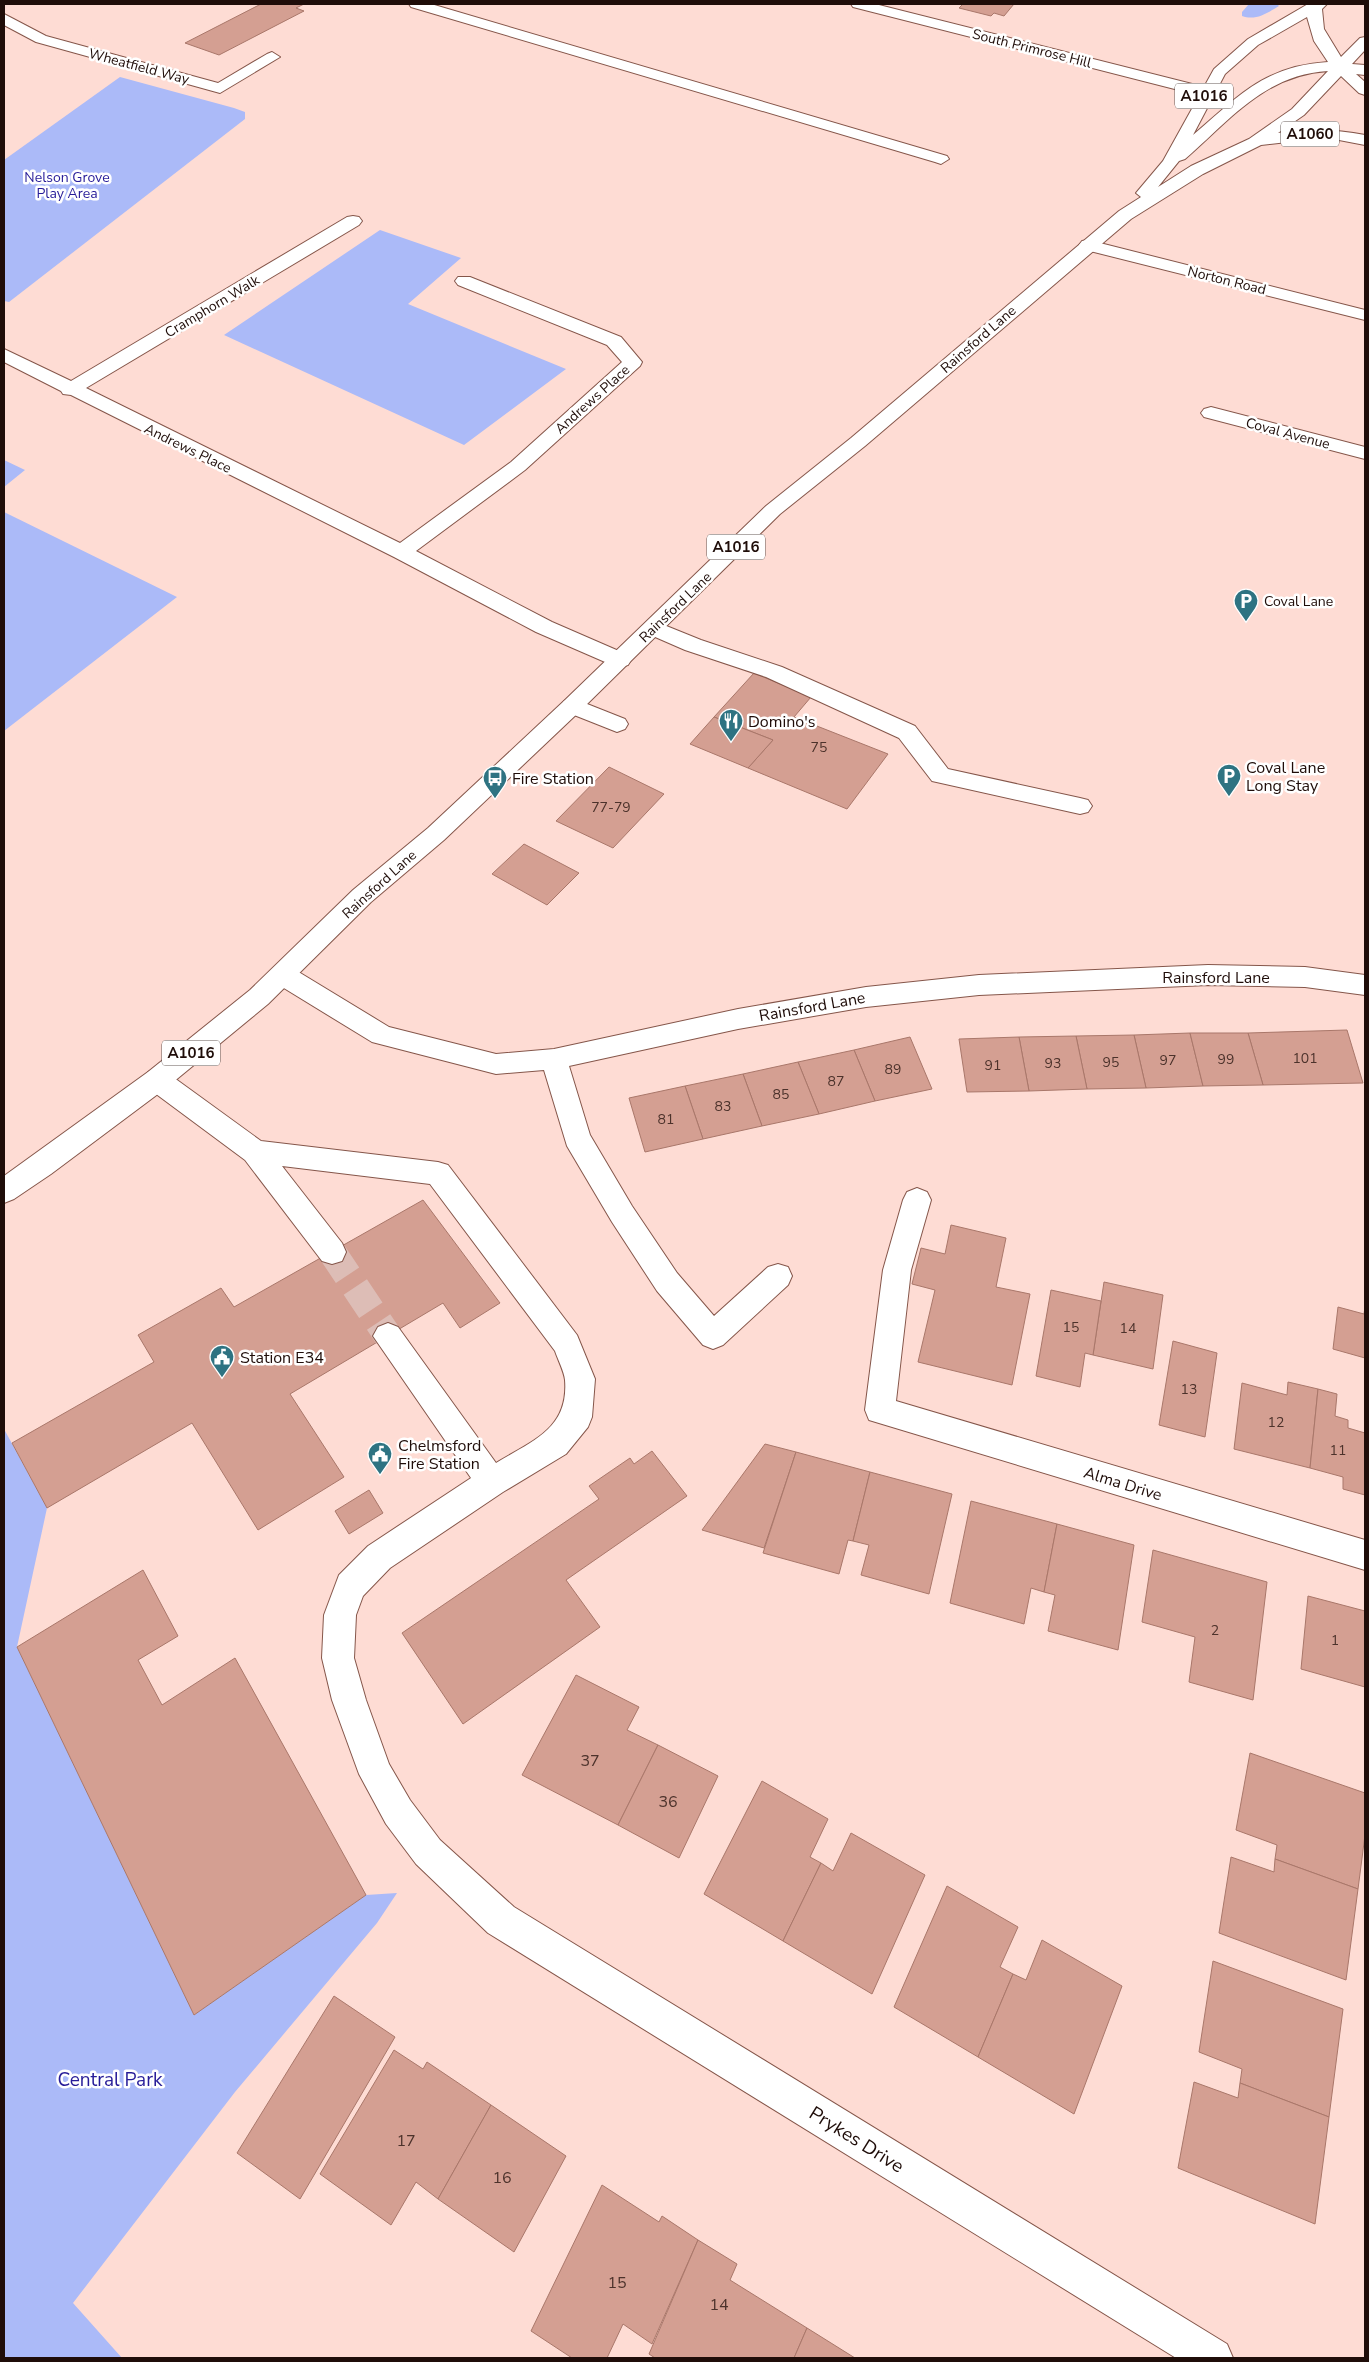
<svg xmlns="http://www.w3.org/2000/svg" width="1369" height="2362" font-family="'Nunito Sans',sans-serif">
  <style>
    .green { fill: #abbaf8 }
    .building { fill: #d49f92; stroke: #a9776a }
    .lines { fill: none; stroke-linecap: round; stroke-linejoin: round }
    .minor-tunnel { stroke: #ddbdb6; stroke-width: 28; stroke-dasharray: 28 14; stroke-linecap: butt }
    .minor-casing { stroke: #85564a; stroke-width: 2 }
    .major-casing { stroke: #85564a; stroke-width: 2 }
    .minor { fill: #fff; fill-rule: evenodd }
    .major { fill: #fff; fill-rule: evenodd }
    .labels { text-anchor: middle; stroke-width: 5; stroke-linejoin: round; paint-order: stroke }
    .far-street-label { font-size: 14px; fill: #1f0d09; stroke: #fff }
    .far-park-label { font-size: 14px; fill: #261b98; stroke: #fff }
    .far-poi-label { font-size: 14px; fill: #1f0d09; stroke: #fff; text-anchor: start }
    .number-label { font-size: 14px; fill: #4c322b }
    .shield { fill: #fff; stroke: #625653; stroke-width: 1 }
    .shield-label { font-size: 15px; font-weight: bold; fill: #1f0d09 }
    .poi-label { font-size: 16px; fill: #1f0d09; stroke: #fff; text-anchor: start }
    .street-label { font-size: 16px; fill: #1f0d09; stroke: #fff }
    .near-number-label { font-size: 16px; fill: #4c322b }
    .near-park-label { font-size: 19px; fill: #261b98; stroke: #fff }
    .near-street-label { font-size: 19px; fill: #1f0d09; stroke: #fff }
  </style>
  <rect width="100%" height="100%" fill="#fedcd4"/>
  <g class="green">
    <path d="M1249 4H1277L1279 6C1267 13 1256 21 1242 16V12Z"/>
    <polygon points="120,77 234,108 245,112 245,119 9,302 4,301 4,160"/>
    <polygon points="380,230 461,258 408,304 566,369 464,445 224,335"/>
    <polygon points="4,460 25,470 4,487"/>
    <polygon points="4,512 177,597 4,731"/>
    <polygon points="4,1429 47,1508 17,1647 194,2015 366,1895 397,1893 377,1923 235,2092 73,2303 122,2358 4,2358"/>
  </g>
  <g class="building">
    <polygon points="261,4 304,4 296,8 304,11 219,55 185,43"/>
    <polygon points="963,4 1014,4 1004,16 994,13 991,16 959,8"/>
    <polygon points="754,673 811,697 794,717 888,754 847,809 748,768 773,740 714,717"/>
    <polygon points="714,717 773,740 748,768 690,744"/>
    <polygon points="609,767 664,794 613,848 556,821"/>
    <polygon points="524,844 579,873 547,905 492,874"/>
    <polygon points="1347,1030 1363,1083 1263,1085 1248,1033"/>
    <polygon points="1190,1033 1203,1086 1146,1088 1134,1035"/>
    <polygon points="1190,1033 1248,1033 1263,1085 1203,1086"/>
    <polygon points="1134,1035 1146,1088 1087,1089 1076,1036"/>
    <polygon points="1076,1036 1087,1089 1029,1091 1019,1037"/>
    <polygon points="910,1037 932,1089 875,1101 854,1050"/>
    <polygon points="1019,1037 1029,1091 967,1092 959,1039"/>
    <polygon points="854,1050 875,1101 819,1114 798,1062"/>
    <polygon points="798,1062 819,1114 762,1126 743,1074"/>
    <polygon points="743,1074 762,1126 703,1139 685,1086"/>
    <polygon points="685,1086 703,1139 645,1152 629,1098"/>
    <polygon points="423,1200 500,1303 460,1328 443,1303 290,1394 344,1477 258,1530 192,1423 47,1508 12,1443 154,1362 138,1335 221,1288 234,1307"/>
    <polygon points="951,1225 1006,1238 996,1287 1030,1294 1012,1385 918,1362 935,1290 912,1284 921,1248 945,1254"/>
    <polygon points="1104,1282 1163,1295 1153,1369 1093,1355"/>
    <polygon points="1051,1290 1101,1301 1093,1355 1085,1353 1080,1387 1036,1376"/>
    <polygon points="1338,1307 1364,1314 1365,1307 1365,1358 1333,1349"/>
    <polygon points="1173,1341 1217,1353 1205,1437 1159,1425"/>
    <polygon points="1288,1382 1318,1389 1310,1468 1234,1449 1242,1383 1287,1395"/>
    <polygon points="1318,1389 1337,1394 1335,1416 1348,1420 1348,1428 1365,1433 1365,1495 1343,1489 1343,1477 1310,1468"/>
    <polygon points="765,1444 796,1452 764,1548 702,1530"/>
    <polygon points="652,1451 687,1496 566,1580 600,1627 463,1724 402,1633 599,1499 589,1486 630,1458 634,1464"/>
    <polygon points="796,1452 870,1472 853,1541 848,1540 839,1574 763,1553"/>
    <polygon points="870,1472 952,1494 929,1594 861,1575 869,1545 853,1541"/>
    <polygon points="369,1490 383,1513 349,1534 335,1511"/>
    <polygon points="971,1501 1057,1524 1044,1592 1031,1588 1024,1624 950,1603"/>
    <polygon points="1057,1524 1134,1545 1118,1650 1048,1631 1055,1595 1044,1592"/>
    <polygon points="1153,1550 1267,1582 1253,1700 1189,1682 1195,1637 1142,1622"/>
    <polygon points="143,1570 178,1636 138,1660 162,1705 235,1658 366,1895 194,2015 17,1647"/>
    <polygon points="1308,1596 1365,1611 1365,1687 1301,1669"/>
    <polygon points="576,1675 639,1707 627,1730 658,1745 618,1825 522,1775"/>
    <polygon points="658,1745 718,1776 679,1858 618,1825"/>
    <polygon points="1250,1753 1365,1793 1365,1835 1358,1889 1275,1859 1277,1845 1236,1830"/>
    <polygon points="762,1781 828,1819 810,1857 821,1863 783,1941 704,1894"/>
    <polygon points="851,1833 925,1875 872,1994 783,1941 821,1863 833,1871"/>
    <polygon points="1231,1857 1274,1872 1275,1859 1358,1889 1346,1980 1219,1933"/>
    <polygon points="947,1886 1018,1927 1000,1967 1013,1974 978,2057 894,2007"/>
    <polygon points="1042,1940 1122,1986 1074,2114 978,2057 1013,1974 1026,1980"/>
    <polygon points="1213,1961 1343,2009 1329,2117 1240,2083 1242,2069 1199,2052"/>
    <polygon points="334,1996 395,2037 300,2199 237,2153"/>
    <polygon points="394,2050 423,2069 427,2062 491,2105 438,2199 416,2182 391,2225 320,2174"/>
    <polygon points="1194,2082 1238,2098 1240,2083 1329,2117 1315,2224 1178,2168"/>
    <polygon points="491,2105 566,2156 514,2252 438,2199"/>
    <polygon points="602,2185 659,2222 662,2216 698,2240 652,2344 623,2324 607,2358 572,2358 531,2331"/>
    <polygon points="698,2240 737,2264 730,2280 807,2328 794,2358 655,2358 649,2354"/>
    <polygon points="807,2328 855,2358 794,2358"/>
  </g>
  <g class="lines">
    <polyline class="minor-tunnel" points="332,1252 388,1336"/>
    <defs>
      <g id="minor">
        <polygon points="409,4 431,4 947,156 949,159 941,164 935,162 411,7"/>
        <polygon points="851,4 875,4 1212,89 1214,92 1206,97 853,7"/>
        <polygon points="4,14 46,36 218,83 267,54 272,52 280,57 220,93 36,42 4,25"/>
        <polygon points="353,216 359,217 362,221 359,225 86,388 400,543 511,462 622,362 607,345 458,285 455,281 458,277 470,277 621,337 642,362 640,366 525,470 416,551 552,622 628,655 631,660 628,665 620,667 612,665 536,632 394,557 71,395 63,394 61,391 4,362 4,349 71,381 347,217"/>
        <polygon points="1088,240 1365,310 1365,320 1082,249 1079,245 1082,241"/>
        <polygon points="1211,407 1365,447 1365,459 1204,417 1201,413 1204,409"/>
        <polygon points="654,621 701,640 782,667 915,726 948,769 1080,798 1088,800 1092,806 1088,812 1080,814 932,781 899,738 766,677 685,650 646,633 643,628 646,623"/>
        <polygon points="572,698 625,719 628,724 625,729 617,732 564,711 561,706 564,701"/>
        <polygon points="283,965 292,968 389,1027 496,1054 554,1049 738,1009 866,987 979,975 1208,965 1305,967 1365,975 1365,995 1305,987 1208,985 979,995 866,1007 738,1029 569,1066 590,1135 632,1206 677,1273 714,1316 768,1267 778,1264 788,1267 792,1276 788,1285 723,1345 713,1349 703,1345 657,1291 612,1222 567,1146 544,1070 496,1074 372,1042 274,982 270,975 274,968"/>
        <path d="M157 1069 166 1072 261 1141 438 1162 448 1165 577 1335 595 1379 592 1417 588 1427 566 1454 503 1492 390 1568 363 1596 356 1615 354 1658 366 1700 389 1764 410 1800 440 1840 514 1907 1227 2344 1233 2358H1176L488 1933 416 1864 386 1824 359 1774 332 1700 322 1658 324 1615 339 1575 368 1546 471 1478 373 1336 378 1327 388 1323 398 1327 496 1463C532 1441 569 1429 565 1380 564 1371 558 1360 555 1351L430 1184 282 1166 342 1243 346 1252 342 1261 332 1264 322 1261 245 1160 148 1088 144 1080 148 1072Z"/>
        <polygon points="917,1188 927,1192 931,1200 911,1270 896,1401 1365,1540 1365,1570 869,1420 865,1410 883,1270 903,1200 907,1192"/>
      </g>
      <path id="major" d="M1308 4H1327L1322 9 1324 29 1341 57 1360 38 1365 37V50L1352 64 1365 65V75L1356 74 1365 82V95L1359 93 1341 76 1304 115 1278 133C1308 129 1336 129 1365 135V145L1339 140 1314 139 1261 145 1203 174 1131 219 865 446 780 514 580 711 444 840 371 902 268 1004 166 1088 51 1174 14 1199 4 1203V1176L148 1072 250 990 353 890 428 828 564 701 766 506 851 438 1119 211 1141 197 1136 193 1163 161 1214 69 1248 39ZM1307 17 1314 41 1328 62C1264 66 1239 96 1193 135L1225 74 1258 45ZM1328 71 1292 109 1249 139 1191 166 1158 187 1179 161 1185 159C1230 120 1264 75 1328 71Z"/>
    </defs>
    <use href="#minor" class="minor-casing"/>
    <use href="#major" class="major-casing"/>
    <use href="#minor" class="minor"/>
    <use href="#major" class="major"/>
  </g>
  <defs>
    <symbol id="parking-pin" viewBox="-11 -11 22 30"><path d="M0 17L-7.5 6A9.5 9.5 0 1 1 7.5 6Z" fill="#2e7382" stroke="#fff"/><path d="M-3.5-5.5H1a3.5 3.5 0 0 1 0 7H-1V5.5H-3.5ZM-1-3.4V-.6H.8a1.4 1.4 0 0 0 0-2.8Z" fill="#fff"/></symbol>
    <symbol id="restaurant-pin" viewBox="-11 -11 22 30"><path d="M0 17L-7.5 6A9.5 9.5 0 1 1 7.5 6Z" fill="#2e7382" stroke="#fff"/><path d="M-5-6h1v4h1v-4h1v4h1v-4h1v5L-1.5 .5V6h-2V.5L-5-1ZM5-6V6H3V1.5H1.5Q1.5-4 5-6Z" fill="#fff"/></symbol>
    <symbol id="bus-pin" viewBox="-11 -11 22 30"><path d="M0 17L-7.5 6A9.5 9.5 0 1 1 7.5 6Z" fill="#2e7382" stroke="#fff"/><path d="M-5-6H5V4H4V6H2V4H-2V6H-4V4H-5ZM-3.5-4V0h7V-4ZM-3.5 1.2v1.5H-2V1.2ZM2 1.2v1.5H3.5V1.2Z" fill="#fff"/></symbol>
    <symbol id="civic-pin" viewBox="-11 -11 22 30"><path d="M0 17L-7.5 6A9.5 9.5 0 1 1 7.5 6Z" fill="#2e7382" stroke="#fff"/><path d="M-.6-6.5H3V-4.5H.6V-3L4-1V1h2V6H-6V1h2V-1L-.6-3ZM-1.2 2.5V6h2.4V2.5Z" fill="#fff"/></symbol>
  </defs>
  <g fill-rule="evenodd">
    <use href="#parking-pin" x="1232" y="587" width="28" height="38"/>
    <use href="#restaurant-pin" x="717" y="707" width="28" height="38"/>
    <use href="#parking-pin" x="1215" y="762" width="28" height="38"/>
    <use href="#bus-pin" x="481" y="764" width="28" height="38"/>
    <use href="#civic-pin" x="208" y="1343" width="28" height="38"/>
    <use href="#civic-pin" x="366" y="1440" width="28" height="38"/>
  </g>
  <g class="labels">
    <g class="far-street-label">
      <text transform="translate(1032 48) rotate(14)" y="5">South Primrose Hill</text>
      <text transform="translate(139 66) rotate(15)" y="5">Wheatfield Way</text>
      <text transform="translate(1227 280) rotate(14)" y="5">Norton Road</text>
      <text transform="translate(212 306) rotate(-31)" y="5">Cramphorn Walk</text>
      <text transform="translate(978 339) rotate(-41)" y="5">Rainsford Lane</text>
      <text transform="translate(592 399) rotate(-42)" y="5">Andrews Place</text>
      <text transform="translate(1288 433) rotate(15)" y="5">Coval Avenue</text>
      <text transform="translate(188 448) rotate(26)" y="5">Andrews Place</text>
      <text transform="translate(675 607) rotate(-44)" y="5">Rainsford Lane</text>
      <text transform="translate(379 884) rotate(-42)" y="5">Rainsford Lane</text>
    </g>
    <g class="far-park-label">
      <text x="67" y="182">Nelson Grove<tspan x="67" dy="16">Play Area</tspan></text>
    </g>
    <g class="far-poi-label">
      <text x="1264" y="606">Coval Lane</text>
    </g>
    <g class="number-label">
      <text x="819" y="752">75</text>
      <text x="611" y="812">77-79</text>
      <text x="1305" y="1063">101</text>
      <text x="1226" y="1064">99</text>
      <text x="1168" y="1065">97</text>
      <text x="1111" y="1067">95</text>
      <text x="1053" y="1068">93</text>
      <text x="993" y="1070">91</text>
      <text x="893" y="1074">89</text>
      <text x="836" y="1086">87</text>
      <text x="781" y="1099">85</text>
      <text x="723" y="1111">83</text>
      <text x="666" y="1124">81</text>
      <text x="1071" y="1332">15</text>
      <text x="1128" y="1333">14</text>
      <text x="1189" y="1394">13</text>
      <text x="1276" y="1427">12</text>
      <text x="1338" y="1455">11</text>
      <text x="1215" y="1635">2</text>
      <text x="1335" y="1645">1</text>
    </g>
    <g class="shield">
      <rect x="1175" y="83.5" width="58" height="25" rx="4"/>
      <rect x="1281" y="121.5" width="58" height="25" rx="4"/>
      <rect x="707" y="534.5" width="58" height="25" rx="4"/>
      <rect x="162" y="1040.5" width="58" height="25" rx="4"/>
    </g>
    <g class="shield-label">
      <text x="1204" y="101">A1016</text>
      <text x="1310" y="139">A1060</text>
      <text x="736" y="552">A1016</text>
      <text x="191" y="1058">A1016</text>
    </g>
    <g class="poi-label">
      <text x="748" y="727">Domino's</text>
      <text x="1246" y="773">Coval Lane<tspan x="1246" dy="18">Long Stay</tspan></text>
      <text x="512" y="784">Fire Station</text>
      <text x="240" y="1363">Station E34</text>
      <text x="398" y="1451">Chelmsford<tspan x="398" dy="18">Fire Station</tspan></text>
    </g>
    <g class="street-label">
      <text x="1216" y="983">Rainsford Lane</text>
      <text transform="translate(812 1006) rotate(-10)" y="6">Rainsford Lane</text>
      <text transform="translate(1123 1483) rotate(17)" y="6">Alma Drive</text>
    </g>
    <g class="near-number-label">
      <text x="590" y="1766">37</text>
      <text x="668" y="1807">36</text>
      <text x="406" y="2146">17</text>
      <text x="502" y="2183">16</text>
      <text x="617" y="2288">15</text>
      <text x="719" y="2310">14</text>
    </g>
    <g class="near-park-label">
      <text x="110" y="2086">Central Park</text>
    </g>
    <g class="near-street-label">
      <text transform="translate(857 2139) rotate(32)" y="7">Prykes Drive</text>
    </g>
  </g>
  <rect width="1369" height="2362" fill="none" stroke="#1f0d09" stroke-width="10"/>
</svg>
